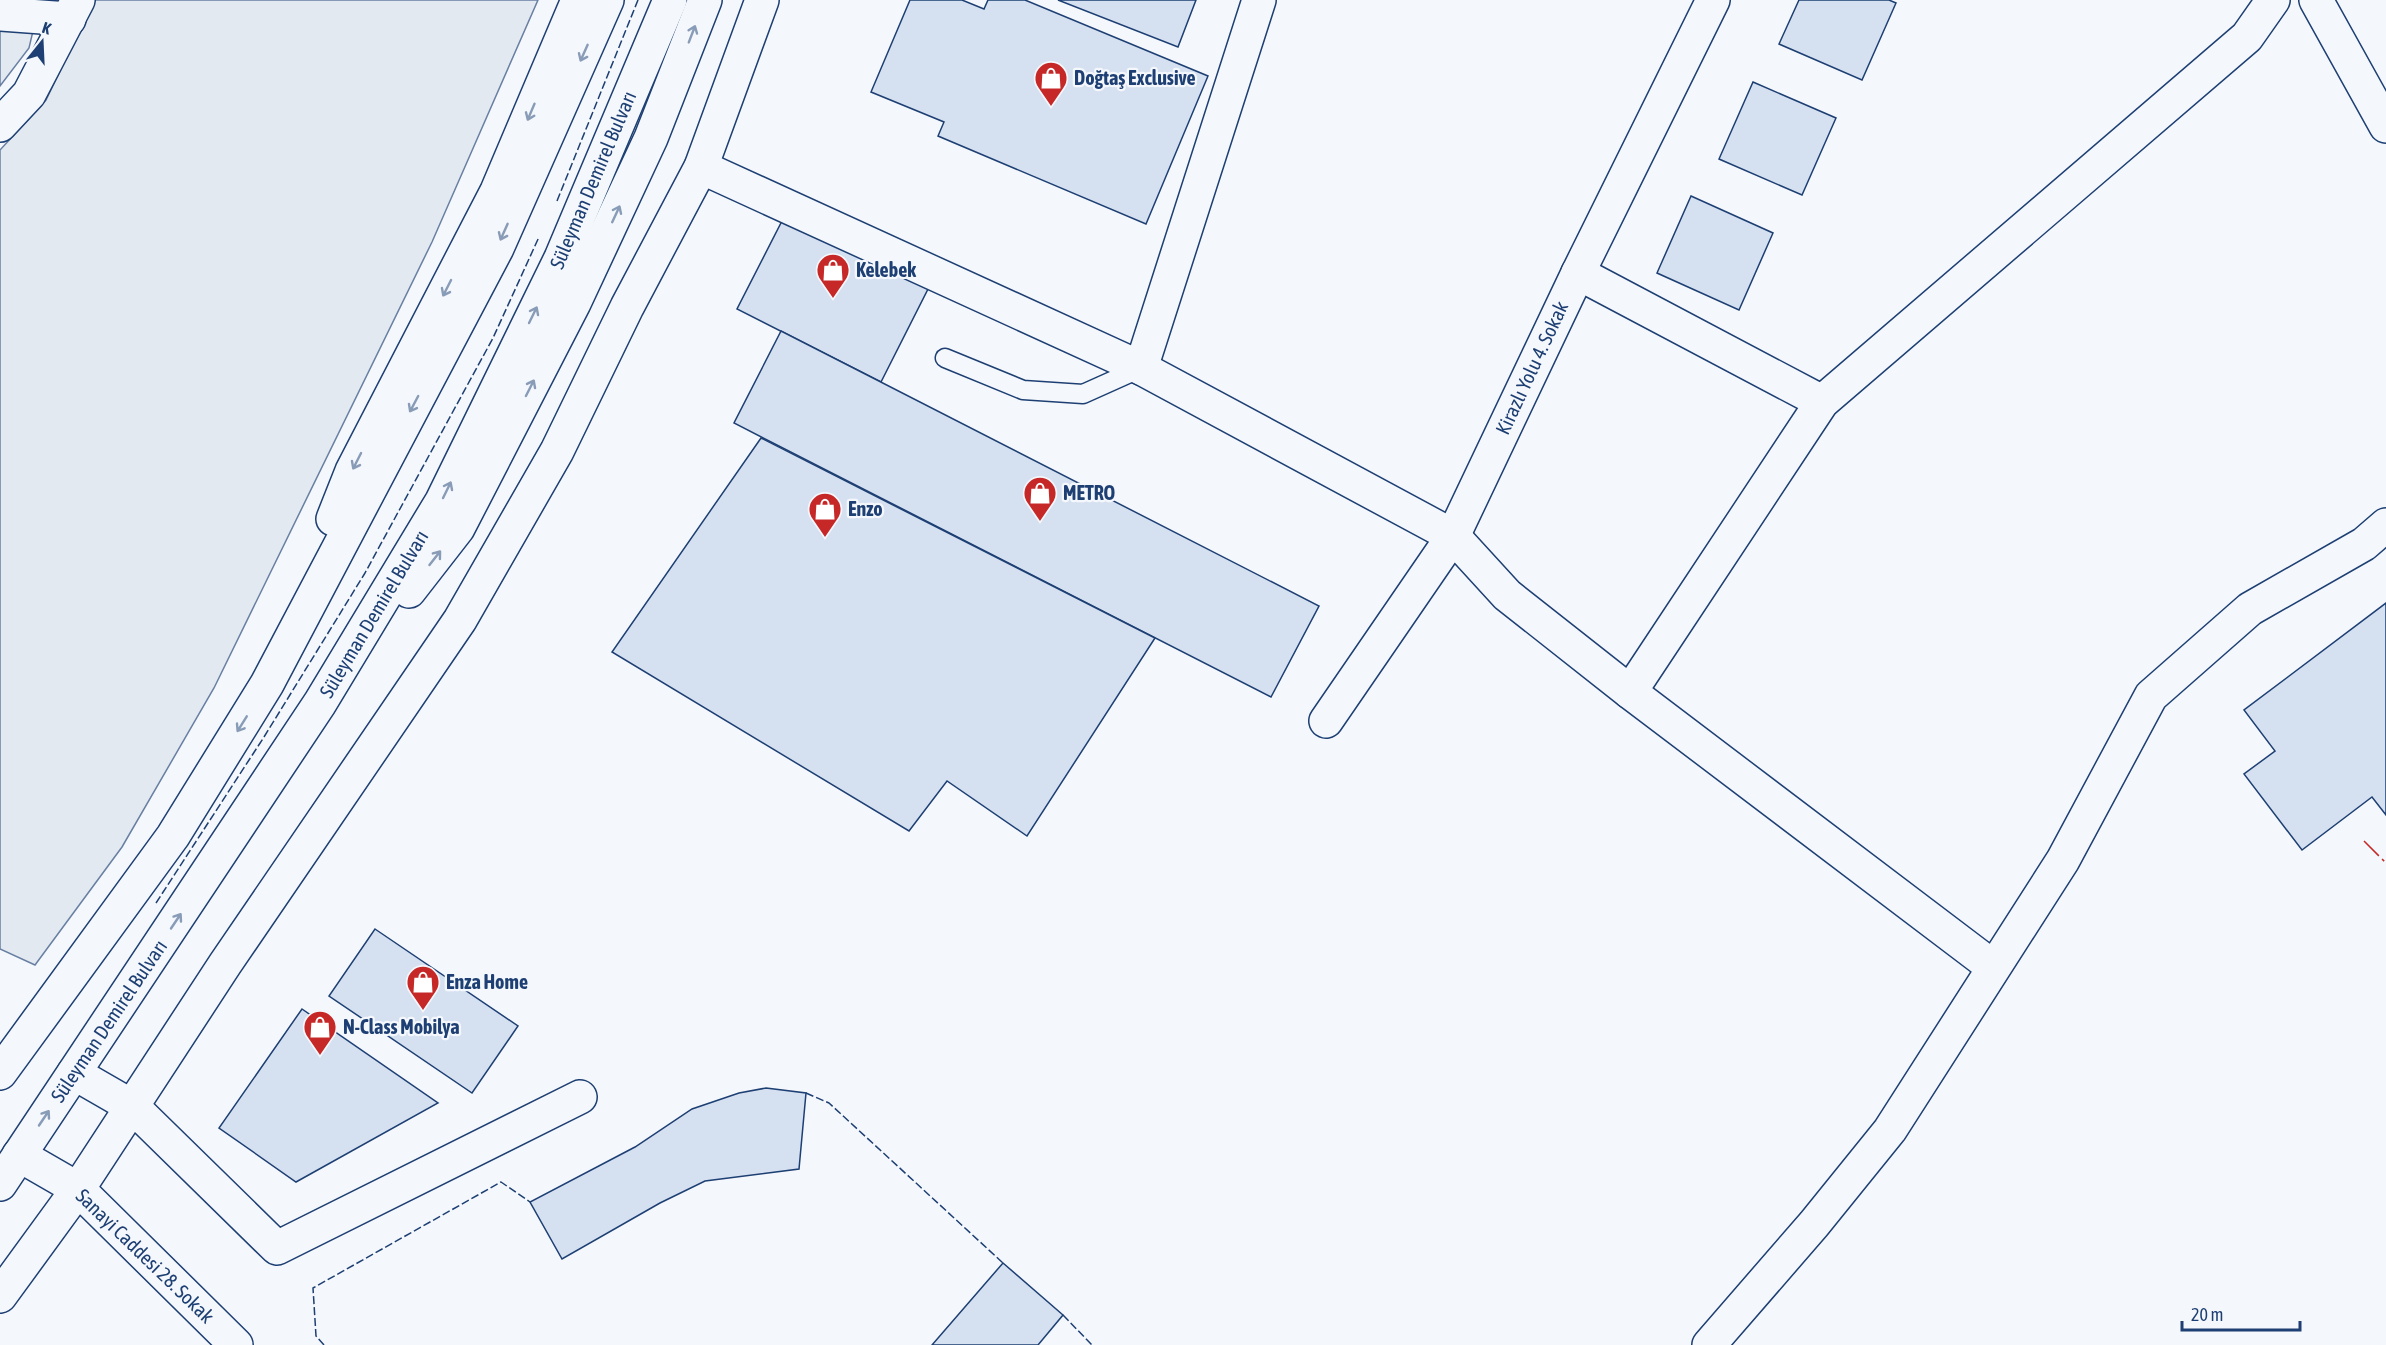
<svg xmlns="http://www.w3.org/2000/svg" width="2386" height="1345" font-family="'Asap Condensed',sans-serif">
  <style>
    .green { fill: #e3e9f0; stroke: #687fa3; stroke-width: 1.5 }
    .building { fill: #d5e0f0; stroke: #1d3f73; stroke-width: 1.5 }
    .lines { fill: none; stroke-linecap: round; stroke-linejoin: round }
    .lane-casing { stroke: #1d3f73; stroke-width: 21 }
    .street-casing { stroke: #1d3f73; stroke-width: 36 }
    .secondary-casing { stroke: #1d3f73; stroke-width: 36 }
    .highway-casing { stroke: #1d3f73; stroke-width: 36 }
    .lane { stroke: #f4f7fb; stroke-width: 18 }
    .street { stroke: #f4f7fb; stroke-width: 33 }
    .secondary { stroke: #f4f7fb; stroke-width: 33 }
    .highway { stroke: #f4f7fb; stroke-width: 33 }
    .fence { stroke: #1d3f73; stroke-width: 1.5; stroke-dasharray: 8 3; stroke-linecap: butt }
    .power { stroke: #c62828; stroke-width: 1.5; stroke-dasharray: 21 4.5 3 4.5; stroke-linecap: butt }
    .oneway { stroke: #889bb7 }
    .labels { text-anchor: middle; stroke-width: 4.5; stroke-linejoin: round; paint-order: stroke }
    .poi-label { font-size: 20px; font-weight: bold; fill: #1d3f73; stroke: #f4f7fb; text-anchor: start }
    .street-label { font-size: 20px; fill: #1d3f73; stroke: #f4f7fb }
  </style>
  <rect width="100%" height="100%" fill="#f4f7fb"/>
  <g class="green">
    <polygon points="94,0 538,0 432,242 214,688 122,847 35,965 0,949 0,150 46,100"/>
    <polygon points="0,29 33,31 29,48 0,86"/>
  </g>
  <g class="building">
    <polygon points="910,0 962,0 984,9 988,0 1025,0 1208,76 1146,224 938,136 944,122 871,92"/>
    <polygon points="1058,0 1196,0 1178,47"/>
    <polygon points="1799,0 1889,0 1896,3 1862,80 1779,44"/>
    <polygon points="1753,82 1836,118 1802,195 1719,159"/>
    <polygon points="1691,196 1773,233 1739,310 1657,273"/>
    <polygon points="784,217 928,289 881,382 737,309"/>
    <polygon points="781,331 1319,606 1271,697 734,423"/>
    <polygon points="761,438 1155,638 1027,836 947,781 909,831 612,652"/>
    <polygon points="2386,603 2386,815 2372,797 2302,850 2244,774 2275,751 2244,710"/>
    <polygon points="375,929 518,1026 472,1093 329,996"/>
    <polygon points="302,1009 438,1103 296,1182 219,1128"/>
    <polygon points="766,1088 806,1093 799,1169 705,1181 660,1203 562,1259 530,1202 635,1147 692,1109 739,1093"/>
    <polygon points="1003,1263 1063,1315 1038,1345 932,1345"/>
  </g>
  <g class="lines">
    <defs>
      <polyline id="lane" points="945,358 1023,390 1083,394 1141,368"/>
      <g id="street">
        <polyline points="0,14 69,19"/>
        <polyline points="0,125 29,94 78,0"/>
        <polyline points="701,167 1141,368 1453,536 1507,595 1630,692 1993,967"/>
        <polyline points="1578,273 1822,402"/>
        <polyline points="1141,368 1259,0"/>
        <polyline points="1630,692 1822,402 2247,37 2273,0"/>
        <polyline points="1326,721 1453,536 1578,273 1713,0"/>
        <polyline points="74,1073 133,1107 277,1248 580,1097"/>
        <polyline points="19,1155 78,1189 236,1345"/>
        <polyline points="0,1296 78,1189 225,964 460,620 557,451 627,307 701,167 762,0"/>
        <polyline points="1709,1345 1814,1224 1890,1130 2063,860 2151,696 2250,609 2364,544 2386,525"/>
      </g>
      <polyline id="secondary" points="2316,0 2386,126"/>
      <g id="highway">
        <polyline points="333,519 352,471 497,191 578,0"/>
        <polyline points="409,591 458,528 574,303 651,138 705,0"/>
        <polyline points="0,1073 173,836 267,684 497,248 607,0"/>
        <polyline points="0,1184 320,703 442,501 561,258 670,0"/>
      </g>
    </defs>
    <use href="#lane" class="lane-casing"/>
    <use href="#street" class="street-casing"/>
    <use href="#secondary" class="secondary-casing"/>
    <use href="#highway" class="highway-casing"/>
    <use href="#lane" class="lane"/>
    <use href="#street" class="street"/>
    <use href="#secondary" class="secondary"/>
    <use href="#highway" class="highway"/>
    <g class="fence">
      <polyline points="557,201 638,0"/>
      <polyline points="156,903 264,737 365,573 493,338 539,237"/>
      <polyline points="806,1093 829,1103 1003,1263"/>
      <polyline points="1063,1315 1092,1345"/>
      <polyline points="324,1345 316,1336 313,1288 501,1182 530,1202"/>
    </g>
    <polyline class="power" points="2364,841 2386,863"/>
  </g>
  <defs><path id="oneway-shaft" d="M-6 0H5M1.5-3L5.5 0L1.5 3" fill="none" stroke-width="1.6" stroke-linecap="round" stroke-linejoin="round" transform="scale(1.5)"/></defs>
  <g class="oneway">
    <use href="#oneway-shaft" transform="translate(692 34) rotate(-69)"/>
    <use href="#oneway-shaft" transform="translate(584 53) rotate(114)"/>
    <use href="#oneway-shaft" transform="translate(531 112) rotate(113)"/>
    <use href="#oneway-shaft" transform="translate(616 214) rotate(-65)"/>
    <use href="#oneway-shaft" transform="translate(504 232) rotate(114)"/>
    <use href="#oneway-shaft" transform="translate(447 288) rotate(117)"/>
    <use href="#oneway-shaft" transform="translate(533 315) rotate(-64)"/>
    <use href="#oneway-shaft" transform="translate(530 388) rotate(-63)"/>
    <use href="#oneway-shaft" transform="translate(414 404) rotate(118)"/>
    <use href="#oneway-shaft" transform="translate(357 461) rotate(117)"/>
    <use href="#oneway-shaft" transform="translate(447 490) rotate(-64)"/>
    <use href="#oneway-shaft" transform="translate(435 558) rotate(-52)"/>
    <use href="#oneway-shaft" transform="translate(242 724) rotate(122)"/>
    <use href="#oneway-shaft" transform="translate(176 921) rotate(-56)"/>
    <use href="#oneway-shaft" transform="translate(44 1118) rotate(-56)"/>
  </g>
  <defs>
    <symbol id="shop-pin" viewBox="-11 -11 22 30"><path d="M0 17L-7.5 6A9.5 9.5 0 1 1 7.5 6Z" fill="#c62828" stroke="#f4f7fb"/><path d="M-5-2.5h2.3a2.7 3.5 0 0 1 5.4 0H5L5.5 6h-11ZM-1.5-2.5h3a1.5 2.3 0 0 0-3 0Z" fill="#fff"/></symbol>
  </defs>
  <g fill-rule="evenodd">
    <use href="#shop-pin" x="1032" y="59" width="38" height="52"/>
    <use href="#shop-pin" x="814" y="251" width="38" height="52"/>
    <use href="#shop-pin" x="1021" y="474" width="38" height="52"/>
    <use href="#shop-pin" x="806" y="490" width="38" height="52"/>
    <use href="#shop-pin" x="404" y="963" width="38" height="52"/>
    <use href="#shop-pin" x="301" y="1008" width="38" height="52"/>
  </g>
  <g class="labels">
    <g class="poi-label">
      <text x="1074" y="85">Doğtaş Exclusive</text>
      <text x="856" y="277">Kelebek</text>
      <text x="1063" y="500">METRO</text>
      <text x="848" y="516">Enzo</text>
      <text x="446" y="989">Enza Home</text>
      <text x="343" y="1034">N-Class Mobilya</text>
    </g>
    <g class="street-label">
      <text transform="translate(593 180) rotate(-67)" y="7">Süleyman Demirel Bulvarı</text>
      <text transform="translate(1532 368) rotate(-65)" y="7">Kirazlı Yolu 4. Sokak</text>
      <text transform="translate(374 614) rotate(-59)" y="7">Süleyman Demirel Bulvarı</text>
      <text transform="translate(109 1021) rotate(-56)" y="7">Süleyman Demirel Bulvarı</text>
      <text transform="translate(145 1256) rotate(44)" y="7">Sanayi Caddesi 28. Sokak</text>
    </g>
  </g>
  <g transform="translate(42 42) rotate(18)" stroke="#f4f7fb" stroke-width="4.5" paint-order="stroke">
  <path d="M0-4.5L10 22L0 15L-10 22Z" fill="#1d3f73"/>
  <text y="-9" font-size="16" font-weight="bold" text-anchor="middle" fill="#1d3f73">K</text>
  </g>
  <path d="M2182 1321v9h118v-9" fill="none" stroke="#1d3f73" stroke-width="3"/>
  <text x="2191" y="1321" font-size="18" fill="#1d3f73" stroke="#f4f7fb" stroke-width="4.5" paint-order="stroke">20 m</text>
</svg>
